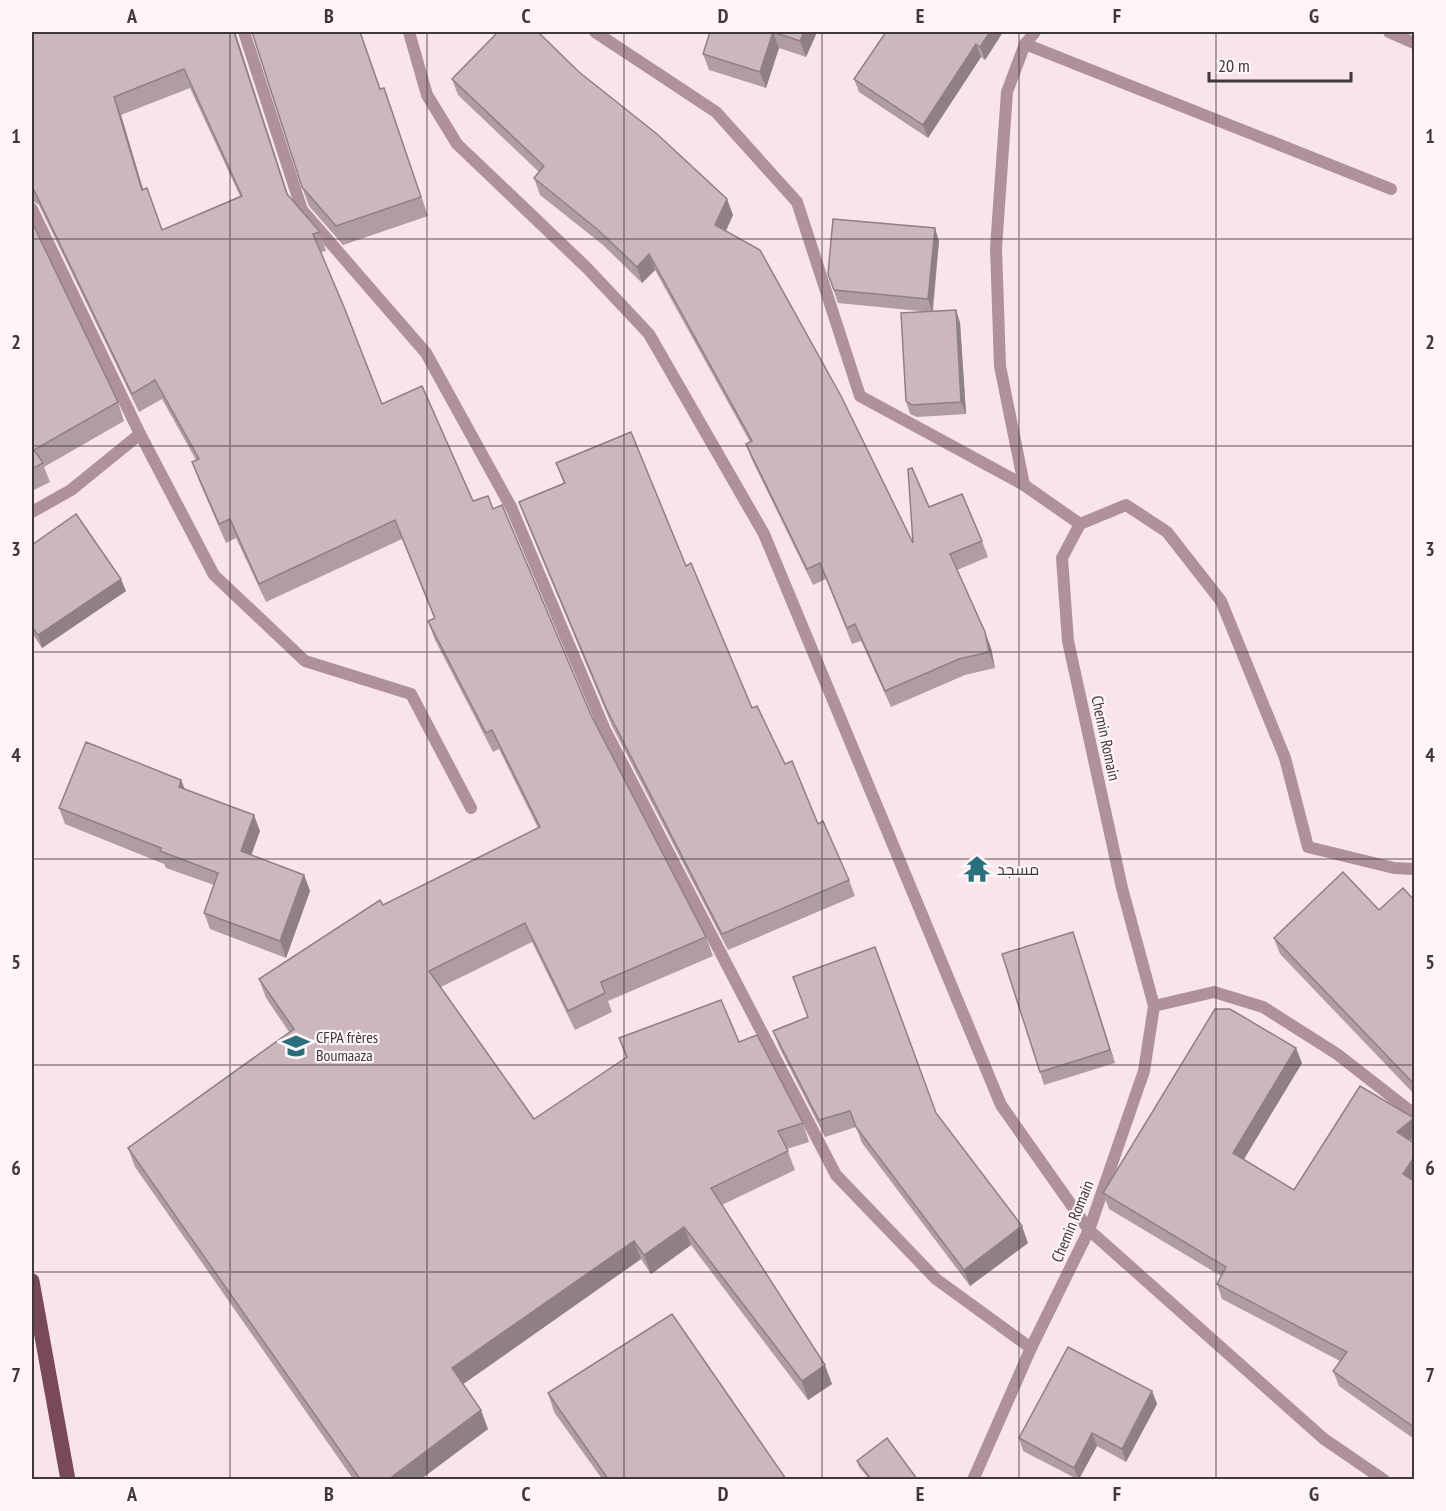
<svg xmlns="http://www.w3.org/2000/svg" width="1446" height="1511" font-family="'PT Sans Narrow',Cairo,sans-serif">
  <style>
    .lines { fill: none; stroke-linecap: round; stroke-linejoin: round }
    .minor { stroke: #ae9199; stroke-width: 12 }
    .tertiary { stroke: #ae9199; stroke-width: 12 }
    .primary { stroke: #784957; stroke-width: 15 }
    .wall { fill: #af9da2; fill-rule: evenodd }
    .shaded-wall { fill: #8e8084 }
    .building { fill: #cbb7bc; stroke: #8e8084; stroke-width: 1.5; fill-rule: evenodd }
    .grid { fill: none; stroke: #3f3739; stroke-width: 1.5; stroke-opacity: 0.55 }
    .labels { text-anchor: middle; stroke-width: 4.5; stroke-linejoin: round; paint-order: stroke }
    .street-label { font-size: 16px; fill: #3f3739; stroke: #fdf5f7 }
    .poi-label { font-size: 16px; fill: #3f3739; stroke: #fdf5f7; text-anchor: start }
    .neatline { fill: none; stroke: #3f3739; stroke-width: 2 }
    .grid-label { font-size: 20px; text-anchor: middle; font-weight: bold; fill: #3f3739 }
  </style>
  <rect width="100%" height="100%" fill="#f8e4e9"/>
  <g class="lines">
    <g class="minor">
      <polyline points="244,32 302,210 426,353 511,507 605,730 836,1175 936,1279 1031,1348"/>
      <polyline points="409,32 427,95 457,144 587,268 649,334 764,534 1001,1105 1089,1230 1324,1439 1384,1480"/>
      <polyline points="595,32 716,112 797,202 860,396 1024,485 1080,524"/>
      <polyline points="1389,32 1414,43"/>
      <polyline points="1025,44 1391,189"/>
      <polyline points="32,209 140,434 214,575 305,661 411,694 471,808"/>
      <polyline points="1024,485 1000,366 996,248 1007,92 1025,44 1035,32"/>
      <polyline points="32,512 71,490 140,434"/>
      <polyline points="1154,1006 1214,992 1263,1007 1337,1054 1414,1114"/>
    </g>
    <polyline class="tertiary" points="973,1480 1031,1348 1089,1230 1144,1071 1154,1006 1122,888 1068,641 1062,558 1080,524 1126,505 1167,532 1221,601 1285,758 1308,847 1394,868 1414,869"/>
    <polyline class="primary" points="32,1281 68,1480"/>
  </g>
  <g class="wall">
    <path d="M32 32H237L236 35 288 195 320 232 326 251 321 252 382 404 473 501 493 509 591 715 706 937 713 956 608 1001 612 1012 575 1030 532 942 441 987 534 1119 626 1058 619 1038 739 1042 803 1123 809 1142 787 1149 795 1170 722 1205 832 1384 808 1400 691 1245 651 1274 641 1259 463 1384 488 1429 421 1479H353L135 1167 128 1148 289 1032 266 998 259 979 383 905 538 828 499 749 493 752 435 640 428 621 434 618 402 539 266 602 236 538 226 543 199 481 192 462 196 460 162 399 139 412 39 205 33 201 32 202ZM190 88 240 196 162 230 143 190 121 115Z"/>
    <polygon points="710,32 817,32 806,57 779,48 766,88 709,70 703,54"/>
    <polygon points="886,32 1003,32 985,60 981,57 928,138 859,92 854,79"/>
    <polygon points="579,72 733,215 726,231 913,543 929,507 982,541 988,557 957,570 985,632 991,648 995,668 965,675 891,707 861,641 852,644 826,579 813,585 752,460 746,444 750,442 655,270 642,283 603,245 540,195 534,178 539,172 458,95 452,79"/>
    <polygon points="384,88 428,216 343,245 309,206 302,187 380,89"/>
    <polygon points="32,222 118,402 124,421 44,467 50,482 32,491"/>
    <polygon points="939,241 933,312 956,310 960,323 966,414 917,417 910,414 906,401 930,312 838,303 828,274"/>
    <polygon points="556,463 686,566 752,708 785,764 849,880 855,896 728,950 612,726 525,518 519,502 564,484"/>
    <polygon points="32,545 126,591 42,648 32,633"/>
    <polygon points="181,780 185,789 260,831 251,855 304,875 310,891 286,958 210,929 204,913 214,885 166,868 164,864 65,824 59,808"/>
    <polygon points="1414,900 1414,1094 1280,954 1274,938"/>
    <polygon points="1073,932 1115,1063 1044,1085 1040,1072"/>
    <polygon points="773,1031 936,1113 1028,1243 970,1286 862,1143 856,1127 825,1137 779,1047"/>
    <polygon points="1302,1063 1243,1160 1294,1190 1414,1121 1414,1137 1410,1141 1414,1143 1414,1439 1339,1386 1333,1371 1340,1361 1222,1299 1217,1284 1221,1276 1109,1209 1103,1193"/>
    <polygon points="1152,1391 1157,1404 1126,1462 1097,1446 1079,1479 1077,1479 1023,1451 1019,1438"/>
    <polygon points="548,1393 786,1479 602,1479 554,1412"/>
    <polygon points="857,1461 917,1479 869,1479 859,1467"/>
  </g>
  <g class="shaded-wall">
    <polygon points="234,32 237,32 236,35 294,213"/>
    <polygon points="773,32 779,48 766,88 760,72"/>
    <polygon points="804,32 817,32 806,57 800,41"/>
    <polygon points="990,32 1003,32 985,60 980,47"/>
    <polygon points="976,44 981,57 928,138 923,125"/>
    <polygon points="114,97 121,115 149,209 142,190"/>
    <polygon points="727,199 733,215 721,241 715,225"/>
    <polygon points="935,228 939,241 932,312 928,299"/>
    <polygon points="649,254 655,270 642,283 637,267"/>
    <polygon points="956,310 960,323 966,414 961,402"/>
    <polygon points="121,579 126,591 42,648 38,635"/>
    <polygon points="985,632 991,648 995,668 989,652"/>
    <polygon points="181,780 187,796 179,787"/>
    <polygon points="254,815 260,831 247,867 241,851"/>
    <polygon points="304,875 310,891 286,958 280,941"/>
    <polygon points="1073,932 1077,945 1115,1063 1110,1050"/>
    <polygon points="1296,1048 1302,1063 1238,1169 1233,1153"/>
    <polygon points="1414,1118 1414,1137 1402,1148 1397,1132"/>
    <polygon points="1414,1157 1414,1181 1403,1174"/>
    <polygon points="1022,1226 1028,1243 970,1286 964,1270"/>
    <polygon points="684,1227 691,1245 651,1274 644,1255"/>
    <polygon points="634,1241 641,1259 459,1387 452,1368"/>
    <polygon points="825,1365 832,1384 808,1400 802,1381"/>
    <polygon points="1152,1391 1157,1404 1126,1462 1122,1449"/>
    <polygon points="481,1410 488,1429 421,1479 389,1479"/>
    <polygon points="1092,1433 1097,1446 1079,1479 1074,1468"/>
  </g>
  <g class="building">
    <path d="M32 32H234L287 194 320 232 313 234 344 307 382 404 422 386 473 501 488 496 493 509 502 505 591 715 706 937 601 982 605 993 568 1011 525 923 429 971 534 1119 627 1057 619 1038 721 1000 739 1042 757 1035 803 1123 778 1131 788 1151 711 1188 825 1365 802 1381 684 1227 644 1255 634 1241 452 1368 481 1410 389 1479H360L128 1148 294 1029 259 979 380 900 383 905 540 827 492 730 486 733 428 621 435 618 395 520 259 584 230 519 219 524 192 462 199 459 155 380 132 394 32 186ZM184 69 242 196 162 230 147 188 142 190 114 97Z"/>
    <polygon points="252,32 360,32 380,89 384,88 421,197 336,226 302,187"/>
    <polygon points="498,32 538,32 579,72 657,134 727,199 715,225 760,250 841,396 913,543 908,469 912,468 929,507 962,494 982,541 950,554 985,632 989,652 959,659 885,691 855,624 847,628 820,563 807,569 746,444 752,441 649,254 637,267 597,229 534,178 544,166 452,79"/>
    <polygon points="710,32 804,32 800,41 773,32 760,72 703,54"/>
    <polygon points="886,32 990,32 980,47 976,44 923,125 854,79"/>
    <polygon points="833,219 935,228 928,299 834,290 828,274"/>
    <polygon points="32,222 118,402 34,450 43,463 32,469"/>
    <polygon points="956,310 961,402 912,405 906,401 901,313"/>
    <polygon points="631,432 686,566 691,563 752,708 757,706 785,764 792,761 818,824 823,821 849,880 722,934 607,710 519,502 565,483 556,463"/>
    <polygon points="76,514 121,579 38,635 32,627 32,545"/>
    <polygon points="86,742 181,780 179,787 254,815 241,851 304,875 280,941 204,913 218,873 160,851 161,848 59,808"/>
    <polygon points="1343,872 1379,910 1403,888 1414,900 1414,1084 1274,938"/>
    <polygon points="1073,932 1110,1050 1040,1072 1002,954"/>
    <polygon points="875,947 936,1113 1022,1226 964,1270 856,1127 850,1111 819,1120 773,1031 808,1017 793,977"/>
    <polygon points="1215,1009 1230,1009 1296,1048 1233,1153 1294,1190 1360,1086 1414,1118 1397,1132 1414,1143 1414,1157 1403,1174 1414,1181 1414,1427 1333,1371 1347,1352 1217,1284 1226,1267 1103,1193"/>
    <polygon points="672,1314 786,1479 608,1479 548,1393"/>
    <polygon points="1068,1347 1152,1391 1122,1449 1092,1433 1074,1468 1019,1438"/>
    <polygon points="887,1438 917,1479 871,1479 857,1461"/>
  </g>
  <path class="grid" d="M230 32V1480M427 32V1480M624 32V1480M822 32V1480M1019 32V1480M1216 32V1480M32 239H1414M32 446H1414M32 652H1414M32 859H1414M32 1065H1414M32 1272H1414"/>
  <defs>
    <symbol id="temple-bare" viewBox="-9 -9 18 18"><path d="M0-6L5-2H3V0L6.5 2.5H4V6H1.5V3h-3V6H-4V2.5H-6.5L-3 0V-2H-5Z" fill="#29707c" stroke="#fdf5f7" stroke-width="2.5" paint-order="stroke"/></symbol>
    <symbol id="university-bare" viewBox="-9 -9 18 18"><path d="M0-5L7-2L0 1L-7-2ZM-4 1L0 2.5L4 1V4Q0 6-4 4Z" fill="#29707c" stroke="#fdf5f7" stroke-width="2.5" paint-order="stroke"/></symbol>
  </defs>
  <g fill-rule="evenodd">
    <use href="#temple-bare" x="958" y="850" width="38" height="38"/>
    <use href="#university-bare" x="277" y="1027" width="38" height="38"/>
  </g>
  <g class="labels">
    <g class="street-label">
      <text transform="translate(1106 738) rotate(78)" y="6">Chemin Romain</text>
      <text transform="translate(1072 1221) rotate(-68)" y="6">Chemin Romain</text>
    </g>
    <g class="poi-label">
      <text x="997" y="875">مسجد</text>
      <text x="316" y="1043">CFPA frères<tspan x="316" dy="18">Boumaaza</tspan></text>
    </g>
  </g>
  <rect width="1446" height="1511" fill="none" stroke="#fdf5f7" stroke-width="66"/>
  <path d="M1209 72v9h142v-9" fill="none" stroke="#3f3739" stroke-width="3"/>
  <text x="1218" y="72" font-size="18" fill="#3f3739" stroke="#fdf5f7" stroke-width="4.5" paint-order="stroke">20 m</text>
  <rect x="33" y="33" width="1380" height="1445" class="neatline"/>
  <g class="grid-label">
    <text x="132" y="23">A</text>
    <text x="329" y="23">B</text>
    <text x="526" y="23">C</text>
    <text x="723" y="23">D</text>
    <text x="920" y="23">E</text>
    <text x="1117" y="23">F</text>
    <text x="1314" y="23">G</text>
    <text x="16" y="143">1</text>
    <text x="1430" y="143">1</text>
    <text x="16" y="349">2</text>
    <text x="1430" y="349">2</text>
    <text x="16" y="556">3</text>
    <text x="1430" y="556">3</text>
    <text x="16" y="762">4</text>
    <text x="1430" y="762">4</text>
    <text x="16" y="969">5</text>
    <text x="1430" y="969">5</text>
    <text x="16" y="1175">6</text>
    <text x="1430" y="1175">6</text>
    <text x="16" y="1382">7</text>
    <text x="1430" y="1382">7</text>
    <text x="132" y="1501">A</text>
    <text x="329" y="1501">B</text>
    <text x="526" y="1501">C</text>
    <text x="723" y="1501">D</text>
    <text x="920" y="1501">E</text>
    <text x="1117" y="1501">F</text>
    <text x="1314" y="1501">G</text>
  </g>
</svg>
